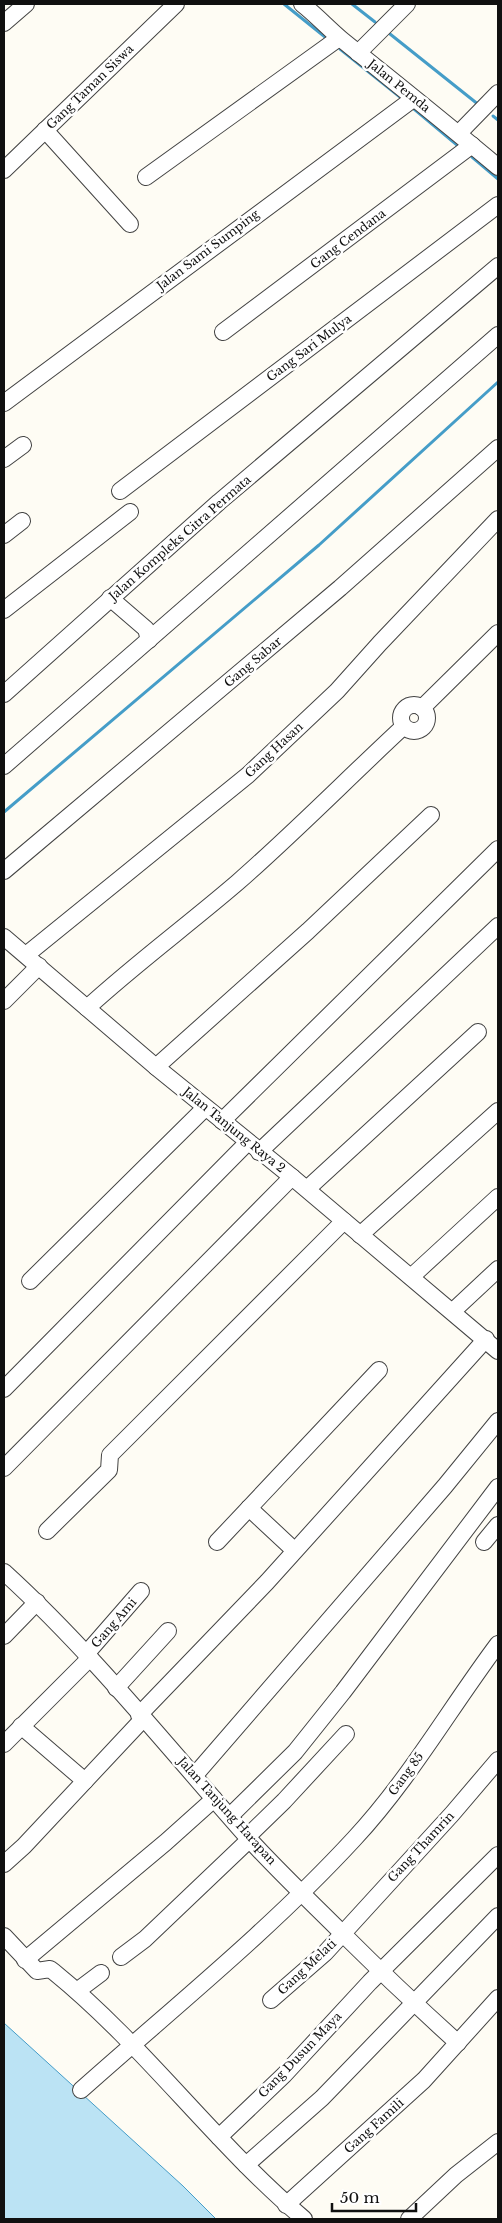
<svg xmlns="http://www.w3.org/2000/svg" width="502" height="2223" font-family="'Libre Baskerville',serif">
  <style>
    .water { fill: #bbe3f4; stroke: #459dc8 }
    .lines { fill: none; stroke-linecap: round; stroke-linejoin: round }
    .stream { stroke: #459dc8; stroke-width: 3 }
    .minor-casing { stroke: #434343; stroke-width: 18 }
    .minor { stroke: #fff; stroke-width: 16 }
    .labels { text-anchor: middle; stroke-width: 5; stroke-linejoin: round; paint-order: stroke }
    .street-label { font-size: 12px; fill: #101010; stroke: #fff }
  </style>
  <rect width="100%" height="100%" fill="#fefcf4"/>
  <polygon class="water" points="4,2023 183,2186 216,2219 4,2219"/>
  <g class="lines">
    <g class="stream">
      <polyline points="284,4 325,37"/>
      <polyline points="352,4 375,22"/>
      <polyline points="390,34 479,105"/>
      <polyline points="340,49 400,97"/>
      <polyline points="414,109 457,145"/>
      <polyline points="493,116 498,120"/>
      <polyline points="472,157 498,179"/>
      <polyline points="4,812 319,545 498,382"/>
    </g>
    <defs>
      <g id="minor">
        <path d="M302 4C316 15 328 28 341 39 394 82 447 124 498 167"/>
        <polyline points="4,23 26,4"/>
        <polyline points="358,53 407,4"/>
        <polyline points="45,130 130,224"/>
        <polyline points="459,133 498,93"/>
        <polyline points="4,170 176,4"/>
        <polyline points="146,177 339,38"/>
        <polyline points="223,332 472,145"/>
        <polyline points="4,403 413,99"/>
        <polyline points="4,459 23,445"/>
        <polyline points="120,491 498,205"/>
        <polyline points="4,535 22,521"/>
        <polyline points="110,598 146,629 149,640"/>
        <polyline points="4,610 130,512"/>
        <polyline points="4,694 219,502 498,266"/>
        <circle cx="414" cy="718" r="13"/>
        <polyline points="422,708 498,633"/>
        <polyline points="4,766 498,335"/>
        <polyline points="4,871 340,588 498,448"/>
        <polyline points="4,937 156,1067 292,1177 498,1351"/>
        <polyline points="26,955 248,775 337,691 380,643 498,519"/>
        <polyline points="4,1001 39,966"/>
        <path d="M87 1008C135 964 188 925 238 882 295 832 348 778 403 727"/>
        <polyline points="156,1067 308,931 431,815"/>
        <polyline points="222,1121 498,849"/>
        <polyline points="259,1152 498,926"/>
        <polyline points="307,1189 478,1032"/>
        <polyline points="360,1235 498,1111"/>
        <polyline points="411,1277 498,1197"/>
        <polyline points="30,1281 205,1108"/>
        <polyline points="453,1311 498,1269"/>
        <polyline points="4,1389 248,1142"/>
        <polyline points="4,1468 292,1177"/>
        <polyline points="249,1508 294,1550"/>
        <polyline points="47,1531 109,1470 110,1455 344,1221"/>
        <polyline points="217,1542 379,1370"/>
        <polyline points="484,1542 498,1525"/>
        <path d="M4 1572C93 1653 169 1749 249 1839 279 1872 311 1902 342 1933 380 1971 418 2007 458 2043"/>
        <polyline points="4,1636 37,1602"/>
        <polyline points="86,1654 141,1591"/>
        <polyline points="116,1688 168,1631"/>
        <polyline points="139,1715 267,1582 486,1339"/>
        <polyline points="21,1726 85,1781"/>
        <polyline points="4,1744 90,1658"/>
        <polyline points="195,1775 445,1486 498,1421"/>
        <polyline points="230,1816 295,1752 343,1692 498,1487"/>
        <polyline points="247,1837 284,1801 346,1734"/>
        <polyline points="4,1864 24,1846 143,1719"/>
        <path d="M4 1936 37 1971 50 1969 54 1972C145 2046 214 2143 304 2219"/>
        <polyline points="121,1957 145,1939 250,1839"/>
        <polyline points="25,1960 166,1842 214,1799"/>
        <polyline points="77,1991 101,1973"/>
        <polyline points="271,2000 325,1953 452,1814 498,1760"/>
        <path d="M81 2090C173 2008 270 1930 354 1839 409 1780 450 1708 498 1644"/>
        <polyline points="219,2137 284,2075 370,1982 498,1855"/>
        <polyline points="246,2165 322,2098 498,1916"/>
        <polyline points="286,2205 424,2080 498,1998"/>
        <polyline points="409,2219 456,2175 498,2142"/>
      </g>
    </defs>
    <use href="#minor" class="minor-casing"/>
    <use href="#minor" class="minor"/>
  </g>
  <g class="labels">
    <g class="street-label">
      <text transform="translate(399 86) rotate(39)" y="4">Jalan Pemda</text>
      <text transform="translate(90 87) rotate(-44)" y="4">Gang Taman Siswa</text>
      <text transform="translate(348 239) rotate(-37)" y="4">Gang Cendana</text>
      <text transform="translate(208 250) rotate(-37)" y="4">Jalan Sami Sumping</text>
      <text transform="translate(309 348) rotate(-37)" y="4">Gang Sari Mulya</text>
      <text transform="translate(180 538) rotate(-41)" y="4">Jalan Kompleks Citra Permata</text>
      <text transform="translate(253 662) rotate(-40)" y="4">Gang Sabar</text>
      <text transform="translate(274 750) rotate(-43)" y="4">Gang Hasan</text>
      <text transform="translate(234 1130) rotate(39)" y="4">Jalan Tanjung Raya 2</text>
      <text transform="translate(114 1623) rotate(-49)" y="4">Gang Ami</text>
      <text transform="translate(406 1774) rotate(-54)" y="4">Gang 85</text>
      <text transform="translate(227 1811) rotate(48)" y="4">Jalan Tanjung Harapan</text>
      <text transform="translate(421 1847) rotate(-47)" y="4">Gang Thamrin</text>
      <text transform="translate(307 1967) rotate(-43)" y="4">Gang Melati</text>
      <text transform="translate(300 2055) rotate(-46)" y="4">Gang Dusun Maya</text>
      <text transform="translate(374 2126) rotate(-42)" y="4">Gang Famili</text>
    </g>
  </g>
  <rect width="502" height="2223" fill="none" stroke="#101010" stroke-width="10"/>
  <path d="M332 2203v8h84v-8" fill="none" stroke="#101010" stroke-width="2.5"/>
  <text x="340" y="2203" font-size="15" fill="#101010" stroke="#ffffff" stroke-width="4" paint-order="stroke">50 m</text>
</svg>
